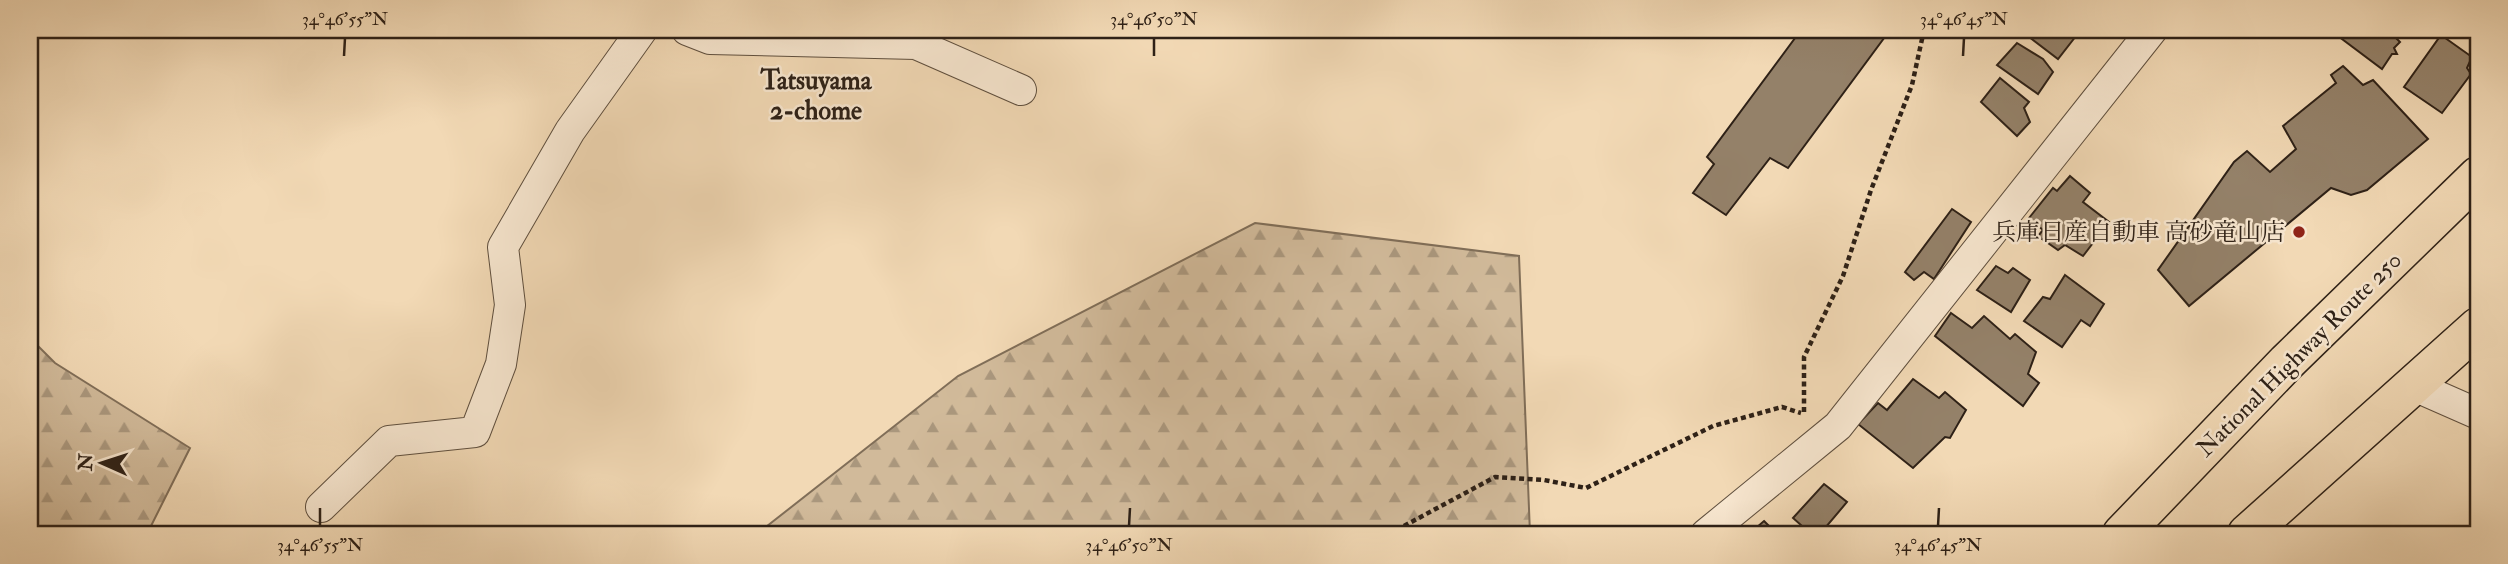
<svg xmlns="http://www.w3.org/2000/svg" width="2508" height="564" font-family="'IM FELL Double Pica','Noto Serif JP',serif">
  <style>
    .forest { fill: url(#forest-firs); stroke: #806e58; stroke-width: 2 }
    .building { fill: #948169; stroke: #2e2117; stroke-width: 2 }
    .lines { fill: none; stroke-linecap: round; stroke-linejoin: round }
    .minor-casing { stroke: #5f4f3e; stroke-width: 32 }
    .trunk-casing { stroke: #2e2117; stroke-width: 41 }
    .path { stroke: #2e2117; stroke-width: 4.5; stroke-dasharray: 5 3.5; stroke-linecap: butt }
    .minor { stroke: #f7e6cf; stroke-width: 30 }
    .trunk { stroke: #f2d9b5; stroke-width: 38 }
    .ticks { fill: none; stroke: #2e2117; stroke-width: 2.5 }
    .poi-dot { fill: #8f2418; stroke: #f7e6cf; stroke-width: 2.5 }
    .labels { text-anchor: middle; stroke-width: 5; stroke-linejoin: round; paint-order: stroke }
    .poi-label { font-size: 24px; fill: #2e2117; stroke: #f7e6cf; text-anchor: end }
    .street-label { font-size: 24px; fill: #2e2117; stroke: #f7e6cf }
    .neighbourhood-label { font-size: 26px; font-weight: bold; fill: #2e2117; stroke: #f7e6cf }
    .neatline { fill: none; stroke: #2e2117; stroke-width: 2.5 }
    .ticks-label { font-size: 18px; text-anchor: middle; fill: #2e2117 }
  </style>
  <defs>
    <pattern id="forest-firs" width="22" height="20" patternUnits="userSpaceOnUse" patternTransform="scale(1.75)"><rect width="22" height="20" fill="#d1ba9a"/><path d="M5 1l3.5 6h-7zM16 11l3.5 6h-7z" fill="#aa977d"/></pattern>
  </defs>
  <rect width="100%" height="100%" fill="#f2d9b5"/>
  <filter id="stains"><feTurbulence type="fractalNoise" baseFrequency=".00286" numOctaves="4"/><feColorMatrix values="0 0 0 0 .2 0 0 0 0 .09 0 0 0 0 .02 0 0 0 .5 -.17"/></filter>
  <radialGradient id="worn" r=".72"><stop offset=".6" stop-color="#630" stop-opacity="0"/><stop offset="1" stop-color="#630" stop-opacity=".3"/></radialGradient>
  <g class="forest">
    <polygon points="1255,223 1519,256 1530,534 757,534 958,376"/>
    <polygon points="30,338 55,363 190,448 147,534 30,534"/>
  </g>
  <g class="building">
    <polygon points="1801,30 1890,30 1788,168 1770,158 1726,215 1693,193 1714,164 1707,157"/>
    <polygon points="2020,30 2068,30 2076,36 2058,59"/>
    <polygon points="2330,30 2388,30 2400,42 2394,48 2397,54 2392,54 2382,69"/>
    <polygon points="2441,35 2472,57 2467,68 2471,74 2442,113 2404,87"/>
    <polygon points="2017,43 2043,59 2053,72 2038,94 1997,65"/>
    <polygon points="2343,66 2363,85 2373,80 2428,139 2367,190 2351,195 2331,188 2189,306 2158,270 2234,162 2247,151 2270,172 2296,149 2283,126 2336,83 2331,75"/>
    <polygon points="2000,78 2029,102 2024,108 2030,122 2017,136 1981,102"/>
    <polygon points="2070,176 2090,193 2083,202 2109,222 2083,256 2065,245 2058,250 2038,236 2043,230 2029,218 2053,188 2057,191"/>
    <polygon points="1952,209 1971,222 1934,279 1924,272 1914,280 1905,272"/>
    <polygon points="1996,266 2008,273 2013,268 2030,280 2011,312 1977,290"/>
    <polygon points="2065,275 2104,304 2090,326 2081,320 2062,347 2024,321 2043,297 2050,299"/>
    <polygon points="1951,313 1972,328 1984,316 2010,339 2015,334 2036,352 2028,374 2039,383 2023,406 1935,336"/>
    <polygon points="1913,379 1939,398 1945,392 1966,410 1950,438 1945,437 1913,468 1858,424 1878,403 1887,410"/>
    <polygon points="1824,484 1847,502 1820,534 1811,534 1793,518"/>
    <polygon points="1764,521 1777,534 1749,534"/>
  </g>
  <g class="lines">
    <defs>
      <g id="minor">
        <polyline points="687,30 710,39 916,44 1021,90"/>
        <polyline points="2412,385 2478,414"/>
        <polyline points="321,507 389,441 475,432 501,364 510,305 503,247 570,131 642,30"/>
        <polyline points="1706,534 1838,426 2152,30"/>
      </g>
      <g id="trunk">
        <polyline points="2122,534 2287,362 2478,176"/>
        <polyline points="2247,534 2478,327"/>
      </g>
    </defs>
    <use href="#minor" class="minor-casing"/>
    <use href="#trunk" class="trunk-casing"/>
    <g class="path">
      <polyline points="1804,412 1804,357 1843,276 1871,190 1912,85 1924,30"/>
      <polyline points="1389,534 1495,477 1544,480 1586,488 1713,426 1782,407 1801,413"/>
    </g>
    <use href="#minor" class="minor"/>
    <use href="#trunk" class="trunk"/>
  </g>
  <path class="ticks" d="M344 56 345 38M1154 56V38M1963 56 1964 38M320 526V508M1129 526 1130 508M1938 526 1939 508"/>
  <circle class="poi-dot" cx="2299" cy="232" r="7"/>
  <g class="labels">
    <g class="poi-label">
      <text x="2285" y="240">兵庫日産自動車 高砂竜山店</text>
    </g>
    <g class="street-label">
      <text transform="translate(2299 354) rotate(-45)" y="8">National Highway Route 250</text>
    </g>
    <g class="neighbourhood-label">
      <text x="816" y="89">Tatsuyama<tspan x="816" dy="30">2-chome</tspan></text>
    </g>
  </g>
  <rect width="2508" height="564" fill="none" stroke="#f2d9b5" stroke-width="77"/>
  <g transform="translate(102 463) rotate(273)" stroke="#f7e6cf" stroke-width="5" paint-order="stroke">
  <path d="M0-5L12 26L0 18L-12 26Z" fill="#2e2117"/>
  <text y="-10" font-size="19" font-weight="bold" text-anchor="middle" fill="#2e2117">N</text>
  </g>
  <rect x="38" y="38" width="2432" height="488" class="neatline"/>
  <g class="ticks-label">
    <text x="345" y="25">34°46'55"N</text>
    <text x="1154" y="25">34°46'50"N</text>
    <text x="1964" y="25">34°46'45"N</text>
    <text x="320" y="551">34°46'55"N</text>
    <text x="1129" y="551">34°46'50"N</text>
    <text x="1938" y="551">34°46'45"N</text>
  </g>
  <rect width="100%" height="100%" filter="url(#stains)"/>
  <rect width="100%" height="100%" fill="url(#worn)"/>
</svg>
